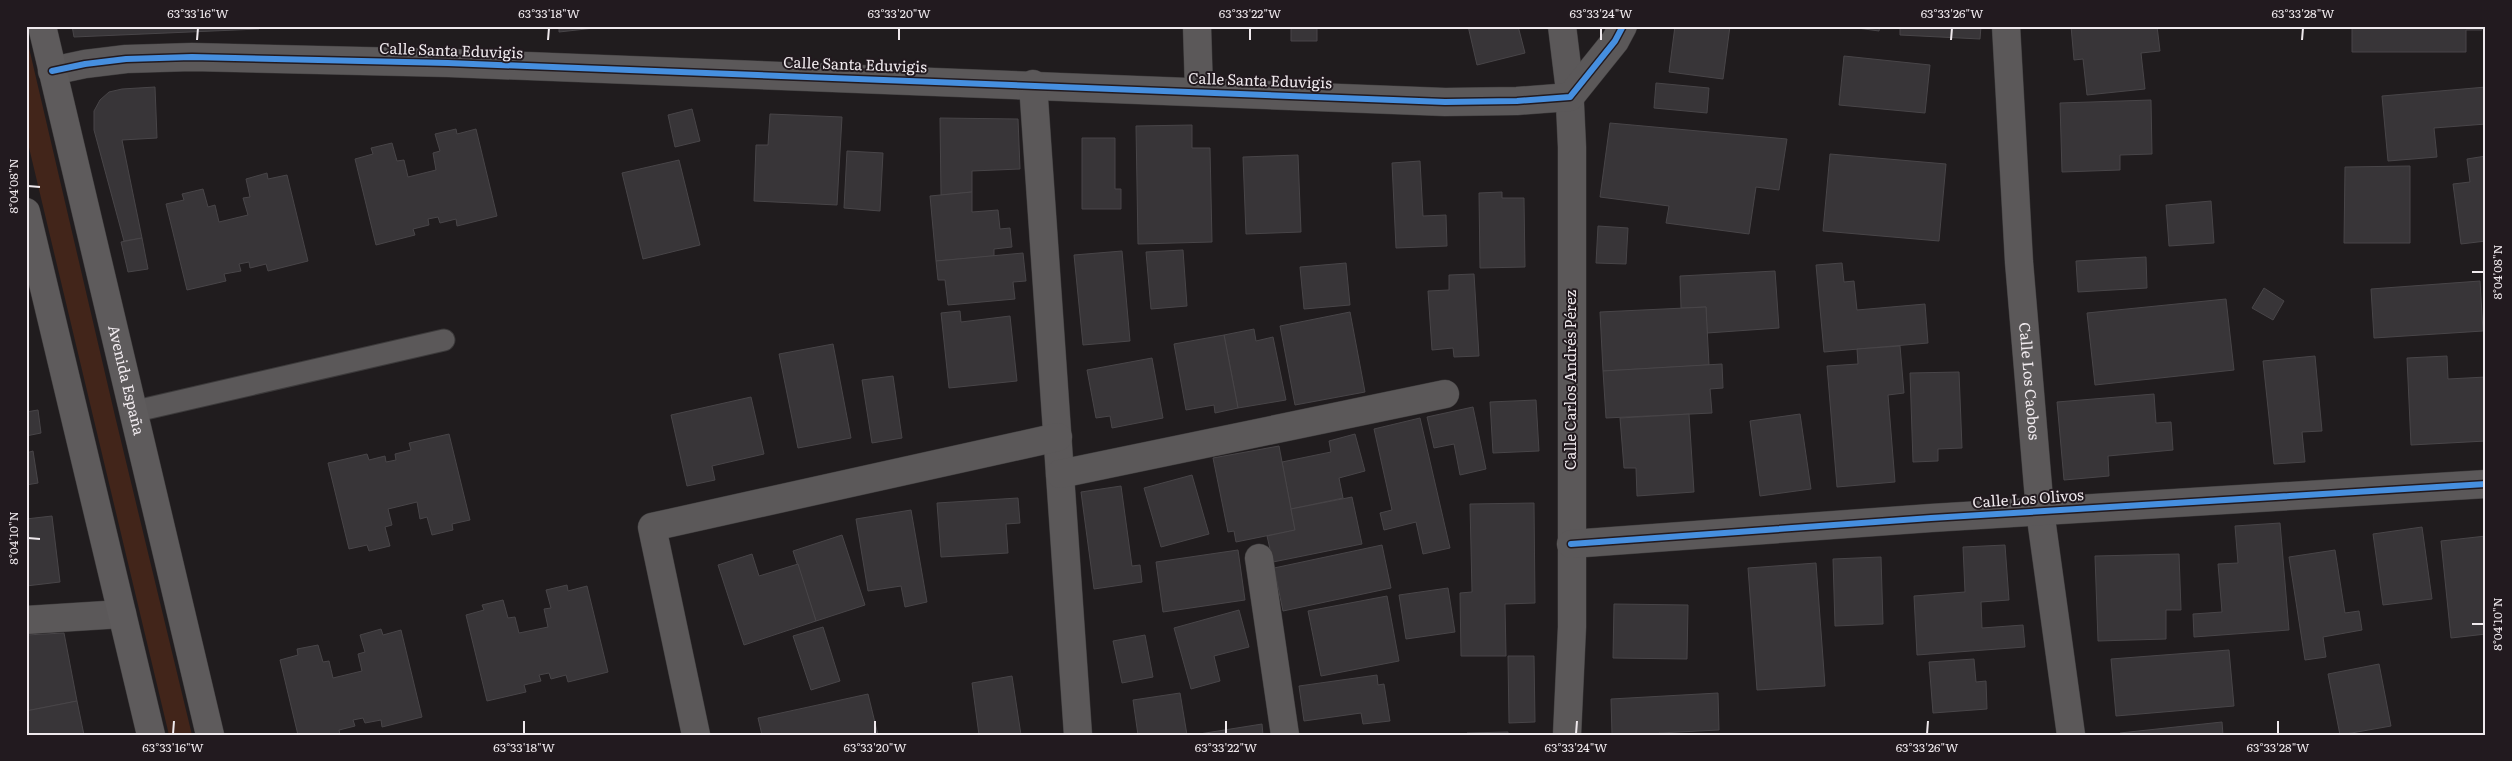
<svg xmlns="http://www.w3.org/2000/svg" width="2512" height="761" font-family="Literata,serif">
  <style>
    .green { fill: #42251a }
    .building { fill: #383538; stroke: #484548 }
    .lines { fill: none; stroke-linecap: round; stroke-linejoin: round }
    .service-casing { stroke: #3c3a3b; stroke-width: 23 }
    .minor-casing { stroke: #3c3a3b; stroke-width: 29 }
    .secondary-casing { stroke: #3c3a3b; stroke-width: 29 }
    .service { stroke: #5b5859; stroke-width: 21 }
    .minor { stroke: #5b5859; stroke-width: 28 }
    .secondary { stroke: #5e5b5c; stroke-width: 28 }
    .cycleway-casing { stroke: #221a1f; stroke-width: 9 }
    .cycleway { stroke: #468fdf; stroke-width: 6 }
    .ticks { fill: none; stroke: #efe9ed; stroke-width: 2 }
    .labels { text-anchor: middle; stroke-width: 4; stroke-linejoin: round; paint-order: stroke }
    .street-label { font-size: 15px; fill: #efe9ed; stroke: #221a1f }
    .neatline { fill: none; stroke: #efe9ed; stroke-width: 2 }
    .ticks-label { font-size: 12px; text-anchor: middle; fill: #efe9ed }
  </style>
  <rect width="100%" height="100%" fill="#201c1e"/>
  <polygon class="green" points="26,35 115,416 192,735 169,735 26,135"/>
  <g class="building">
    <polygon points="72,26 259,26 259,29 74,37"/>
    <polygon points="559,26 595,26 595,28 559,32"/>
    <polygon points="1317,26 1317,41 1291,41 1291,27 1265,27"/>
    <polygon points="1468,26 1518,26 1525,53 1477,65"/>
    <polygon points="1675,26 1730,26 1723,79 1669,72"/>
    <polygon points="1843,26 1880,26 1879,31"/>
    <polygon points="1900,26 1981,26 1980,39 1900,35"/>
    <polygon points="2071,26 2157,26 2160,51 2141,53 2145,89 2087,95 2083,59 2074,60"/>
    <polygon points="2352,26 2482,26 2482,30 2466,30 2466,52 2352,52"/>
    <polygon points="1844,56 1930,65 1925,113 1839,105"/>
    <polygon points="1656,83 1709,88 1707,113 1654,108"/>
    <polygon points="155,87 157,138 122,140 142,238 124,241 94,130 94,111 100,100 109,92 122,89"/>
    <polygon points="2486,87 2486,124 2434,128 2437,157 2388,161 2382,96"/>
    <polygon points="2151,100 2152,154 2120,155 2120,170 2062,172 2060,103"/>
    <polygon points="692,109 700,141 675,147 668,115"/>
    <polygon points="770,114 842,117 837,205 754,201 756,145 768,145"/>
    <polygon points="940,118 1018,119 1020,169 972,171 972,192 941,195"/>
    <polygon points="1610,123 1787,139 1779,190 1756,187 1749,234 1666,223 1669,206 1600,197"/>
    <polygon points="1192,125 1192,148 1210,148 1212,242 1138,244 1136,126"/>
    <polygon points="456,129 457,134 476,129 497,216 457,226 456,219 440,223 438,217 428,219 429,225 413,229 415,235 376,245 355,159 373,154 371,148 392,143 397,161 404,160 408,177 436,170 433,153 440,151 435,134"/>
    <polygon points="1082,138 1115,138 1115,189 1121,189 1121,209 1082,209"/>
    <polygon points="847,151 883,153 880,211 844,208"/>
    <polygon points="1830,154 1946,164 1939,241 1823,231"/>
    <polygon points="1298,155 1301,232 1246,234 1243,157"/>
    <polygon points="2486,156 2486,241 2461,244 2453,184 2470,182 2467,159"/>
    <polygon points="679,160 700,245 643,259 622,173"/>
    <polygon points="1420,161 1423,216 1446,215 1447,246 1396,248 1392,163"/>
    <polygon points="2410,166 2410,243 2344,243 2345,167"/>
    <polygon points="267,173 268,179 287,175 308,261 268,271 266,264 250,268 249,262 239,264 241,271 224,274 226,281 187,290 166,204 184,200 182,194 203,189 208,207 215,205 219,222 248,215 243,198 250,197 246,179"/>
    <polygon points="972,192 972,212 998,210 1000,229 1010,228 1012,247 994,249 994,256 936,261 930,196"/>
    <polygon points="1502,192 1502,198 1524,198 1525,267 1480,268 1479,193"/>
    <polygon points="2211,201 2214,243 2169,246 2166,205"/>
    <polygon points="1598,226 1628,228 1626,264 1596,263"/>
    <polygon points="142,238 148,269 128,272 121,242"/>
    <polygon points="1183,250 1187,306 1151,309 1146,252"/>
    <polygon points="1122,251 1130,341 1083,345 1074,255"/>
    <polygon points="1023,253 1026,281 1013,282 1015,299 948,305 945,280 938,280 936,261"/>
    <polygon points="2146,257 2147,288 2078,292 2076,261"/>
    <polygon points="1346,263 1350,305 1304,309 1300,267"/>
    <polygon points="1842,263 1844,282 1854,281 1857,310 1925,304 1928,343 1824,352 1816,265"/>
    <polygon points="1775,271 1779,328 1707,333 1706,307 1681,308 1680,276"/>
    <polygon points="1474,274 1479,356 1454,357 1453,348 1432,350 1428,291 1449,290 1449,275"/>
    <polygon points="2480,281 2483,331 2374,338 2371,289"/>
    <polygon points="2264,288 2284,301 2273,320 2252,308"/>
    <polygon points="2226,299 2234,370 2095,385 2087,313"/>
    <polygon points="1706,307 1709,365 1603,371 1600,312"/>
    <polygon points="960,311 961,322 1010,316 1017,381 949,388 941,313"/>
    <polygon points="1350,312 1365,392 1295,405 1280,326"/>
    <polygon points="1254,329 1256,341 1273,337 1286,400 1238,408 1224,335"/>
    <polygon points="1224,335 1238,408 1215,413 1214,405 1186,410 1174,344"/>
    <polygon points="833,344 851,438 798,448 779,354"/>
    <polygon points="1900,346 1904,393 1888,395 1895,482 1837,487 1827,366 1858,364 1857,349"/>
    <polygon points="2315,356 2322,431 2302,432 2305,462 2274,464 2263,361"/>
    <polygon points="2447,356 2448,379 2486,377 2486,441 2411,445 2407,358"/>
    <polygon points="1152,358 1163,418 1112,428 1110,416 1096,418 1087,370"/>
    <polygon points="1722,364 1723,388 1710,389 1712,413 1606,418 1603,371"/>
    <polygon points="1959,372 1962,448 1938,449 1938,461 1913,462 1910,373"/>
    <polygon points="893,376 902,438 872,443 862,380"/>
    <polygon points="2154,394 2156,423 2171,422 2173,450 2108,456 2109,476 2064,480 2057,402"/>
    <polygon points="751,397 764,454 712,466 715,480 687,486 671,415"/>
    <polygon points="1536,400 1539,451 1493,453 1490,402"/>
    <polygon points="1473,407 1486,469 1460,475 1454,444 1434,448 1427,417"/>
    <polygon points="38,410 41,433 26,436 26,412"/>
    <polygon points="1689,414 1694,492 1637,496 1636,468 1624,468 1620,418"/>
    <polygon points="1800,414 1811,489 1760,496 1750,421"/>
    <polygon points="1420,418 1450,548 1423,554 1416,522 1384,530 1380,513 1392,510 1374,429"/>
    <polygon points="449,434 470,520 452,524 453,530 432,535 427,517 420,519 417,502 388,509 392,525 385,527 390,546 369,551 367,545 349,549 328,463 367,454 369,460 385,456 386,462 396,460 395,454 411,450 409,443"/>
    <polygon points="1355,434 1365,471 1339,478 1343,498 1291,509 1282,462 1331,452 1329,441"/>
    <polygon points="1279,446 1295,530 1236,542 1234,531 1228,532 1213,458"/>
    <polygon points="33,451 38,483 26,485 26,453"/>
    <polygon points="1192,475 1209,534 1161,547 1144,488"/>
    <polygon points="1121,486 1132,566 1140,565 1142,582 1094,589 1081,492"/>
    <polygon points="1352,497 1362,544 1273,562 1267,536 1295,530 1291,509"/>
    <polygon points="1018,498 1020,523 1006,524 1008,553 941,557 937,503"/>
    <polygon points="1534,503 1535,603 1505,604 1506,656 1461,656 1460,593 1472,592 1470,504"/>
    <polygon points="911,510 927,602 905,607 901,586 868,591 856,519"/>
    <polygon points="52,516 60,582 26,586 26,519"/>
    <polygon points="2280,523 2289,630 2194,637 2193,614 2222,612 2218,564 2238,563 2235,526"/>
    <polygon points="2422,527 2432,599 2383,605 2373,534"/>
    <polygon points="842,535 865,605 816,621 793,551"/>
    <polygon points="2486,536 2486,634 2451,638 2441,541"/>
    <polygon points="1382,545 1391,588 1283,611 1274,568"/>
    <polygon points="2005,545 2009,600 1981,602 1982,628 2023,625 2025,647 1917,655 1914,596 1965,592 1963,547"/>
    <polygon points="1238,550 1245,600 1163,612 1156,562"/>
    <polygon points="2335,550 2345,613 2359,611 2362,630 2323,637 2326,657 2305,660 2289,557"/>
    <polygon points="752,554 759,576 798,564 816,621 744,645 718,565"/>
    <polygon points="2179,554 2181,610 2166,610 2166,639 2098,641 2095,556"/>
    <polygon points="1881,557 1883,624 1835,626 1833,559"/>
    <polygon points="1816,563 1825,686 1757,690 1748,568"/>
    <polygon points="567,585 568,591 587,586 608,672 568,682 566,675 551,679 549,673 539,675 541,681 524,685 526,692 487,701 466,615 484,610 482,605 503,600 508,618 515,617 519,633 548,627 544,609 551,608 546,590"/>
    <polygon points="1448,588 1455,632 1406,639 1399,595"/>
    <polygon points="1387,596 1399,661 1321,676 1308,611"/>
    <polygon points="1614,604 1688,605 1687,659 1613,658"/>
    <polygon points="1239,610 1249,647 1214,656 1220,681 1191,689 1174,628"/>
    <polygon points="823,627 840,681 811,690 793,636"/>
    <polygon points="381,629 383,635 401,630 422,717 382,727 381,720 365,723 363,718 353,720 355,726 339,730 340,735 298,735 280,660 298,655 297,649 318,645 323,662 329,661 333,678 362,671 358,654 365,652 360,635"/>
    <polygon points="64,633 77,701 26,711 26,635"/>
    <polygon points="1145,635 1153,677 1122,683 1113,641"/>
    <polygon points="2229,650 2234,706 2116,716 2111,659"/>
    <polygon points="1508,656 1534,656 1535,722 1509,723"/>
    <polygon points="1974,659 1976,682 1986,681 1987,709 1933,713 1929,662"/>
    <polygon points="2379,664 2391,726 2340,735 2328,674"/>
    <polygon points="1377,675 1378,685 1384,684 1390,721 1363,724 1361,713 1304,721 1299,686"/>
    <polygon points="1012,676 1021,735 979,735 972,683"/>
    <polygon points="1180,693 1187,735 1138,735 1133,700"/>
    <polygon points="1718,693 1719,730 1659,733 1659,735 1612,735 1611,699"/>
    <polygon points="868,694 878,735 762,735 758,718"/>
    <polygon points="77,701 84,735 26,735 26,711"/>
    <polygon points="2222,722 2223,735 2120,735 2120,733"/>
    <polygon points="1262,724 1263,735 1193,735"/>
    <polygon points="1508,732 1508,735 1467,735 1467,733"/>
  </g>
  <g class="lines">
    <defs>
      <polyline id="service" points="132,412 444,340"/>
      <g id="minor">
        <polyline points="1197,26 1199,91"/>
        <polyline points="1562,26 1569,83 1572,147 1572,627 1567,735"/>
        <path id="s1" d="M2006 26 2019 262 2040 511 2071 735"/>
        <polyline points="52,71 85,64 126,59 192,57 448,63 1445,102 1517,101 1570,97 1615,41 1623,26"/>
        <polyline points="1033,84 1078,735"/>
        <polyline points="1060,474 1445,394"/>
        <polyline points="1571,544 1931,518 2486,484"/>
        <polyline points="1259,558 1285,735"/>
        <polyline points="26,620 122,614"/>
        <polyline points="696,735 652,527 1058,437"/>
      </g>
      <g id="secondary">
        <path id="s2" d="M42 26 210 735"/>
        <polyline points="26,212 151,735"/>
      </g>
    </defs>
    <use href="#service" class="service-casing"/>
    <use href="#minor" class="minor-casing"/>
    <use href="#secondary" class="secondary-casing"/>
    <use href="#service" class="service"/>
    <use href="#minor" class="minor"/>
    <use href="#secondary" class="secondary"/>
    <defs>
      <g id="cycleway">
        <polyline points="52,71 85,64 126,59 192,57 448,63 1445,102 1517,101 1570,97 1615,41 1623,26"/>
        <polyline points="1571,544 1931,518 2486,484"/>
      </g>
    </defs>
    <use href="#cycleway" class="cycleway-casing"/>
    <use href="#cycleway" class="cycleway"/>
  </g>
  <path class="ticks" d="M197 40 198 28M548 40 549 28M899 40V28M1250 40V28M1601 40V28M1951 40 1952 28M2302 40 2303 28M28 186 40 187M2472 272H2484M28 538 40 539M2472 624H2484M173 734 174 721M524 734V721M875 734V721M1226 734V721M1576 734 1577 721M1927 734 1928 721M2278 734V721"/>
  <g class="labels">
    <g class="street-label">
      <text transform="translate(451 51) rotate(2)" y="5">Calle Santa Eduvigis</text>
      <text transform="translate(855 65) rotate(2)" y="5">Calle Santa Eduvigis</text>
      <text transform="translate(1260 81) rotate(2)" y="5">Calle Santa Eduvigis</text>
      <text transform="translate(1571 380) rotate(-90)" y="5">Calle Carlos Andrés Pérez</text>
      <text dy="5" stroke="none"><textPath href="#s2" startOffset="364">Avenida España</textPath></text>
      <text dy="5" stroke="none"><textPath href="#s1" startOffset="356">Calle Los Caobos</textPath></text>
      <text transform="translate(2028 499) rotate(-4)" y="5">Calle Los Olivos</text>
    </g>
  </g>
  <rect width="2512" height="761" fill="none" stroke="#221a1f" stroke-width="55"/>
  <rect x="28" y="28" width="2456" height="706" class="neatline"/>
  <g class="ticks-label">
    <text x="198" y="18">63°33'16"W</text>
    <text x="549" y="18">63°33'18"W</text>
    <text x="899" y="18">63°33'20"W</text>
    <text x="1250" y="18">63°33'22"W</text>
    <text x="1601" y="18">63°33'24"W</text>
    <text x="1952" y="18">63°33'26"W</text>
    <text x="2303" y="18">63°33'28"W</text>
    <text transform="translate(14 186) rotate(-90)" y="4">8°04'08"N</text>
    <text transform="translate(2498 272) rotate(-90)" y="4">8°04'08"N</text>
    <text transform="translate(14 538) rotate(-90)" y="4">8°04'10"N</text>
    <text transform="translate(2498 624) rotate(-90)" y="4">8°04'10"N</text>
    <text x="173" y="752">63°33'16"W</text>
    <text x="524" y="752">63°33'18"W</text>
    <text x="875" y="752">63°33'20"W</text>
    <text x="1226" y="752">63°33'22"W</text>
    <text x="1576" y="752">63°33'24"W</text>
    <text x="1927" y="752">63°33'26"W</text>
    <text x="2278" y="752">63°33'28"W</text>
  </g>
</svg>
